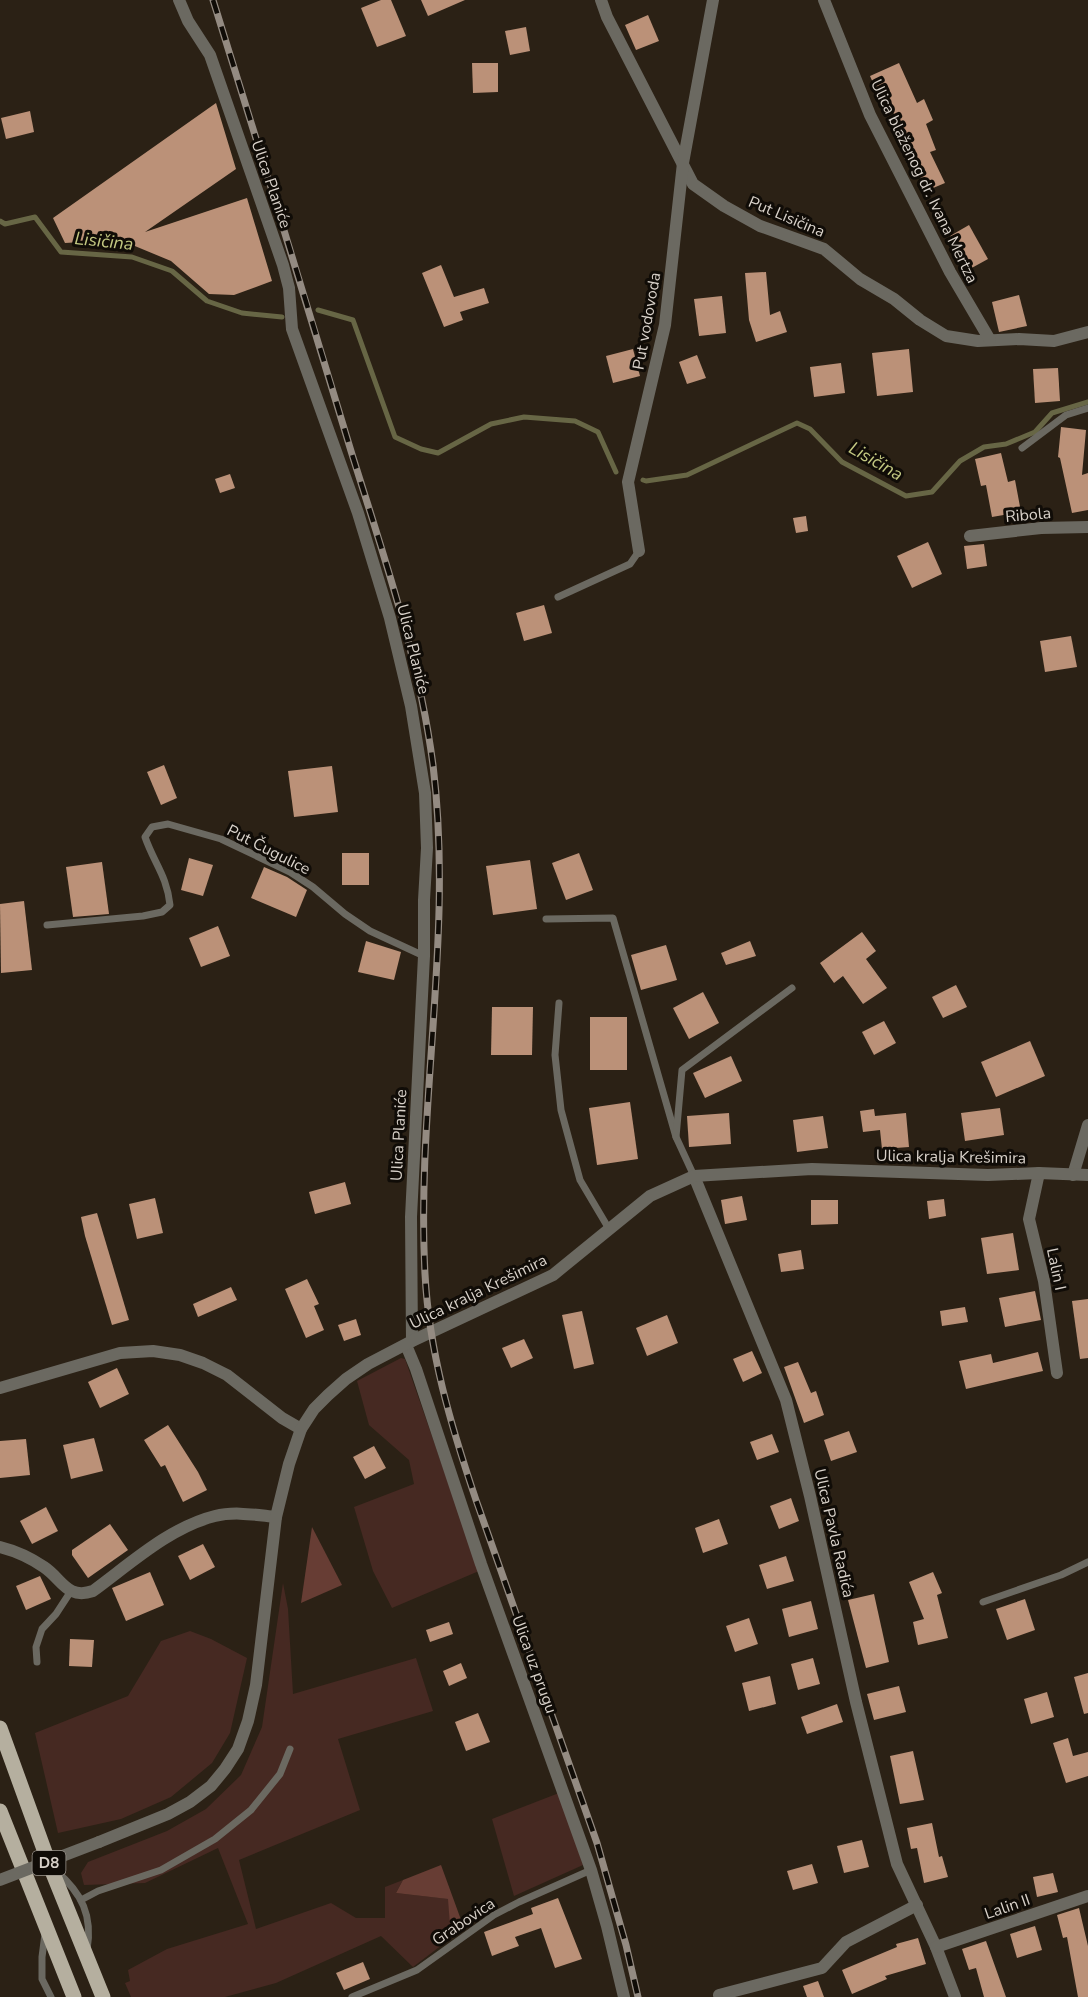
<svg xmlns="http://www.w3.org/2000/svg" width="1088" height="1997" font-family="'Nunito Sans',sans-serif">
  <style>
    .green { fill: #462922 }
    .forest { fill: #673d34 }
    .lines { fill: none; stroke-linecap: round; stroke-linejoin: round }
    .stream { stroke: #676645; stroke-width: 5 }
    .building { fill: #bb9178 }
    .service { stroke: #6b6961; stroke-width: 7 }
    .minor { stroke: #6b6961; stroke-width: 12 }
    .tertiary { stroke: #6b6961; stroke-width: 12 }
    .primary { stroke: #b5af9f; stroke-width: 15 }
    .rail-casing { stroke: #948b82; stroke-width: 7 }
    .rail { stroke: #100c07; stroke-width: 4.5; stroke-dasharray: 14; stroke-linecap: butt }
    .tertiary-bridge { stroke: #6b6961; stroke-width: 12 }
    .labels { text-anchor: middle; stroke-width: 6; stroke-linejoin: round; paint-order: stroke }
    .shield { fill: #100c07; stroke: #9c968f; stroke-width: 1.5 }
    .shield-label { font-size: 15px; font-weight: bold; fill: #d8d1c9 }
    .street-label { font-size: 16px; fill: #d8d1c9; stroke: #100c07 }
    .water-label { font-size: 18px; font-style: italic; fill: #c3c882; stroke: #100c07 }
  </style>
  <rect width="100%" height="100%" fill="#2b2115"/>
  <g class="green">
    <polygon points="401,1358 405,1359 479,1571 392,1608 373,1571 354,1507 414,1484 409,1460 369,1425 357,1381"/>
    <polygon points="283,1583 288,1609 293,1694 416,1658 433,1711 338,1739 360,1810 239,1860 256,1929 331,1903 356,1918 385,1918 385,1887 403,1880 396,1893 449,1899 451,1938 413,1967 381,1936 276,1983 225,1997 131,1997 125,1983 130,1981 128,1970 167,1949 248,1924 218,1848 145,1883 84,1885 81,1873 88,1862 167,1831 206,1809 241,1775 262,1727"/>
    <polygon points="190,1631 211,1639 247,1658 230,1733 212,1763 171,1797 121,1819 58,1833 35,1733 128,1696 161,1641"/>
    <polygon points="559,1793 583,1865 514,1896 492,1819"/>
  </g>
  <g class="forest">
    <polygon points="312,1527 342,1585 301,1603"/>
    <polygon points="441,1865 464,1928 451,1938 448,1899 396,1893 403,1880"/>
  </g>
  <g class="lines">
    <g class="stream">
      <polyline points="0,221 5,224 35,217 61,252 132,257 172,271 207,301 242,313 282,317"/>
      <polyline points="318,310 353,320 395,437 421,449 438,453 491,424 524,417 575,421 598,432 616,472"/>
      <polyline points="643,480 646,481 687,475 797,423 810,429 842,462 906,496 932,492 960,461 984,447 1006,444 1035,432 1052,413 1088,402"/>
    </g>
  </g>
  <g class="building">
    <polygon points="381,0 391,0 406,36 377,47 361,8"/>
    <polygon points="421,0 465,0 428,16"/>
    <polygon points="648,15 659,41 636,50 625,25"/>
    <polygon points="526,27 530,51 510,55 505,31"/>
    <polygon points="472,63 498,63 498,92 473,93"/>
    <polygon points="899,63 917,103 924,99 933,120 926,124 936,150 930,152 945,183 926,191 912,160 906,162 901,148 908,145 888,101 882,103 870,76"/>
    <polygon points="216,103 236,169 145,232 247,198 272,281 234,295 209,294 171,261 130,244 98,241 65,243 53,218"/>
    <polygon points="30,111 34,132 6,139 1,118"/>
    <polygon points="969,225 988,259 968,270 950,236"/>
    <polygon points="441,265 454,297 484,288 489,303 460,312 463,320 444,327 422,273"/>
    <polygon points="766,272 770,315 780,311 787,332 756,342 749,320 745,273"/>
    <polygon points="1019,295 1027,326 999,332 992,302"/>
    <polygon points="722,296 726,333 699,336 694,299"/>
    <polygon points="633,349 640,376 613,383 606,356"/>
    <polygon points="909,349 913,392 877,396 872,353"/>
    <polygon points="697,355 706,378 687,384 679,362"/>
    <polygon points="841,363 845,393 814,397 810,367"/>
    <polygon points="1058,368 1060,401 1035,403 1033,369"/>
    <polygon points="1061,427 1086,430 1082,475 1088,473 1088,510 1072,513 1060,458 1058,457"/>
    <polygon points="1001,453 1008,482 1015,480 1021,512 992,517 986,485 981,486 975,459"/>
    <polygon points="230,474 235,488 220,493 215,479"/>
    <polygon points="806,516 808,531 796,533 793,518"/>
    <polygon points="928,542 942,574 912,588 897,556"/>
    <polygon points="984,544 987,566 967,569 964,546"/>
    <polygon points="544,605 552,633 524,641 516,613"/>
    <polygon points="1071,636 1077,667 1045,672 1040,641"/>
    <polygon points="164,765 177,798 161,805 147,772"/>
    <polygon points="332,766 338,812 294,817 288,771"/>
    <rect x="342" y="853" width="27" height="32"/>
    <polygon points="579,853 593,890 566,900 552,863"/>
    <polygon points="189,858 213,865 203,896 181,890"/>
    <polygon points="530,860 537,909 493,915 486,866"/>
    <polygon points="102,862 109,914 73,917 66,867"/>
    <polygon points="264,867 287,877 307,890 296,917 251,898"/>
    <polygon points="24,901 32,970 1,973 0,904"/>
    <polygon points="218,926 230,956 201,967 189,938"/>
    <polygon points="862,932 876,951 866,959 887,988 863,1004 843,976 834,983 820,963"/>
    <polygon points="366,941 401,952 394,980 358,972"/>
    <polygon points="750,941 756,956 726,965 721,953"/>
    <polygon points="666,945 677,980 641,990 631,955"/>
    <polygon points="956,985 967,1007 943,1018 932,997"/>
    <polygon points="703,992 719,1023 689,1039 673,1008"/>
    <polygon points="492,1007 533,1007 532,1055 491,1055"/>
    <rect x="590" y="1017" width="37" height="53"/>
    <polygon points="884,1021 896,1043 874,1055 862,1032"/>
    <polygon points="1030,1041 1045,1076 996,1097 981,1062"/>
    <polygon points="731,1056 742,1081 705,1098 693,1073"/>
    <polygon points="630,1102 638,1159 597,1165 589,1108"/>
    <polygon points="1000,1108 1004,1135 965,1141 961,1113"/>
    <polygon points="874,1109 875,1116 906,1113 909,1147 882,1149 880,1130 863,1132 860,1111"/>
    <polygon points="729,1113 731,1144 689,1147 687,1116"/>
    <polygon points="823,1116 828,1148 797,1152 793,1120"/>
    <polygon points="345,1182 351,1204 315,1214 309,1192"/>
    <polygon points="742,1196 747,1220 725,1224 721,1200"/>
    <polygon points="155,1198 163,1233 137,1239 129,1204"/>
    <polygon points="944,1199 946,1216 929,1219 927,1201"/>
    <polygon points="811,1200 838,1200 838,1224 811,1225"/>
    <polygon points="97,1213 129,1320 112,1325 85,1236 81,1217"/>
    <polygon points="1013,1233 1019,1270 987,1274 981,1238"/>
    <polygon points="801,1250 804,1269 781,1272 778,1254"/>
    <polygon points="307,1279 319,1304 314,1306 324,1330 306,1338 285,1289"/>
    <polygon points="231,1287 237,1300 198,1317 193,1304"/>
    <polygon points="1035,1291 1041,1320 1005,1327 999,1298"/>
    <polygon points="1088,1299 1088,1358 1080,1359 1072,1301"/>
    <polygon points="965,1307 968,1322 942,1326 940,1311"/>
    <polygon points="582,1311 594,1364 574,1369 562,1315"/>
    <polygon points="667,1315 678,1343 647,1356 636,1328"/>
    <polygon points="356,1319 361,1335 344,1341 338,1325"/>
    <polygon points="524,1339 533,1358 511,1368 502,1348"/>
    <polygon points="752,1351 762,1373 743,1382 733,1359"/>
    <polygon points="1038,1352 1043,1371 966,1389 959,1361 991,1354 993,1363"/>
    <polygon points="798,1362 811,1393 816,1391 824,1415 804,1423 784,1367"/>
    <polygon points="117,1368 129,1394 100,1408 88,1382"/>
    <polygon points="168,1425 198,1472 207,1490 183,1502 165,1465 161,1467 144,1440"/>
    <polygon points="849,1431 857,1452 831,1461 824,1440"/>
    <polygon points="772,1434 779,1452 757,1460 750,1442"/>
    <polygon points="94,1438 103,1471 71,1479 63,1445"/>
    <polygon points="26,1439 30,1475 0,1478 0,1441"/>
    <polygon points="374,1446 386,1468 365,1479 353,1457"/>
    <polygon points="791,1498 799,1521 779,1529 770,1506"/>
    <polygon points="46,1507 58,1531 32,1544 20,1521"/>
    <polygon points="719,1519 728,1544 703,1553 695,1528"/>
    <polygon points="110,1524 128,1550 88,1578 72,1555 72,1550"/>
    <polygon points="203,1544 215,1567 190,1580 178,1556"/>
    <polygon points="786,1556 794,1581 767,1589 759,1565"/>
    <polygon points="150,1572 164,1605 126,1621 112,1588"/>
    <polygon points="933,1572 942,1593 937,1595 948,1638 918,1645 913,1622 924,1619 909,1582"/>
    <polygon points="40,1576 51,1599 26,1610 16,1586"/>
    <polygon points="874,1594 889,1662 866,1668 848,1600"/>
    <polygon points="1025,1599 1035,1630 1007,1640 996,1609"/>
    <polygon points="811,1601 818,1629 789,1637 782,1609"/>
    <polygon points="749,1618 758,1644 735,1652 726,1626"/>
    <polygon points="449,1622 453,1634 430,1642 426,1630"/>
    <polygon points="70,1639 94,1640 92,1667 69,1666"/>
    <polygon points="813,1658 820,1684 798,1690 791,1664"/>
    <polygon points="461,1663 467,1678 449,1686 443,1671"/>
    <polygon points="1088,1673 1088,1713 1084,1714 1074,1677"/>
    <polygon points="770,1676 776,1704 749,1711 742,1683"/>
    <polygon points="899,1686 906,1712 874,1720 867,1694"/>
    <polygon points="1047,1692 1054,1717 1031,1724 1024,1699"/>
    <polygon points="837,1704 843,1722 807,1734 801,1717"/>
    <polygon points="478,1713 490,1742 466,1751 455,1722"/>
    <polygon points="1068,1738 1073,1756 1088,1752 1088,1776 1066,1783 1053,1743"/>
    <polygon points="913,1751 924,1800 900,1804 890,1756"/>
    <polygon points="932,1823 939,1857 942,1856 948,1877 924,1883 917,1848 911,1849 907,1828"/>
    <polygon points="862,1840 869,1867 844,1873 837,1846"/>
    <polygon points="812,1864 818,1883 793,1890 787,1871"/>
    <polygon points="1053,1873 1058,1892 1037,1897 1033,1877"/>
    <polygon points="558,1898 582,1959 555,1968 541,1928 515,1937 519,1946 492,1956 484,1932 533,1914 531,1908"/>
    <polygon points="1079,1908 1088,1946 1088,1997 1078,1997 1067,1937 1063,1938 1057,1915"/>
    <polygon points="1035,1926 1042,1950 1017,1958 1010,1934"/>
    <polygon points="918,1938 926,1964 885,1976 887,1979 852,1994 842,1970 897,1947 896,1944"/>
    <polygon points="986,1941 1006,1997 984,1997 976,1968 969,1970 962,1949"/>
    <polygon points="363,1962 370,1979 344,1990 336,1973"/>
    <polygon points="818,1981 824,1997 807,1997 803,1986"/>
  </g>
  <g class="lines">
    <g class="service">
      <polyline points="1022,448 1066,415 1088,408"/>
      <polyline points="558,597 630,564 639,551"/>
      <polyline points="546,919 613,918 676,1137"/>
      <path d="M47 925 143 916 162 912 170 905C167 876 154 863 145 837L152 827 168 824 221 839 290 872 313 887 345 914 370 931 424 956"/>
      <polyline points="559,1003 555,1055 561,1110 580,1180 609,1229"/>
      <polyline points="694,1176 676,1137 682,1070 792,988"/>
      <polyline points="983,1602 1061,1575 1088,1562"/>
      <polyline points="37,1662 36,1647 42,1629 56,1614 71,1591"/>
      <path d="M56 1871C82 1893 93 1916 87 1950"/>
      <polyline points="81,1900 98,1891 161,1870 215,1839 251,1810 280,1774 290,1749"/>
      <polyline points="45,1934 42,1957 42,1979 51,1997"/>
      <polyline points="352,1997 417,1970 494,1915 519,1902 591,1870"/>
    </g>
    <g class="minor">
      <polyline points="179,0 188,21 210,55 283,265 289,288 292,329 358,513 390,618 411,706 425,793 427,848 424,900 424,956 411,1217 412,1341"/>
      <polyline points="601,0 607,17 693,184 724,206 760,226 824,249 860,279 894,299 920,320 946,336 978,341 1019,339 1054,341 1088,332"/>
      <polyline points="824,0 870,115 950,272 990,340"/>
      <polyline points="970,536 1041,528 1088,527"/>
      <polyline points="639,551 628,482 665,325 683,163 713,0"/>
      <polyline points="1039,1173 1029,1219 1044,1281 1057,1373"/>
      <polyline points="1073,1175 1088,1125"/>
      <polyline points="694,1176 786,1400 810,1496 856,1702 897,1864 936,1947 955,1997"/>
      <polyline points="406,1345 416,1369 481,1564 591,1870 607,1926 624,1997"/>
      <path d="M0 1547C16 1551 31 1558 44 1567 62 1579 67 1600 93 1591 130 1564 170 1527 215 1516 235 1511 256 1515 276 1517"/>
      <polyline points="936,1947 1088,1896"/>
      <polyline points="719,1995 822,1968 846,1942 917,1905"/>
    </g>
    <g class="tertiary">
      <polyline points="0,1388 120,1353 153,1351 180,1355 203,1363 227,1375 282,1418 301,1429"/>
      <polyline points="99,1842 168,1814 190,1802 211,1786 225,1769 238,1749 248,1721 256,1685 276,1517 289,1464 301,1429 314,1409 328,1395 346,1379 368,1364 412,1341 553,1275 650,1196 694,1176 812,1169 988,1175 1039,1173 1088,1175"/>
    </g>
    <g class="primary">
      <polyline points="0,1728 50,1866 103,1997"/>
      <polyline points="0,1811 74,1997"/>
    </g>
    <defs>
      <path id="rail" d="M213 0C260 150 306 301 351 451 383 554 419 657 433 765 454 935 416 1104 425 1274 429 1352 451 1426 476 1500L597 1843 626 1945 638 1997"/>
    </defs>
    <use href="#rail" class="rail-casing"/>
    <use href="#rail" class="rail"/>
    <polyline class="tertiary-bridge" points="0,1880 99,1842"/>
  </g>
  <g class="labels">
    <rect class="shield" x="32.5" y="1851" width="33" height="24" rx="4.5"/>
    <g class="shield-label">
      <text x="49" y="1868">D8</text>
    </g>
    <g class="street-label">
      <text transform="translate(925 181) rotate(64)" y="6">Ulica blaženog dr. Ivana Mertza</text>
      <text transform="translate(272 184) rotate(71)" y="6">Ulica Planiće</text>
      <text transform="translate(787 216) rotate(23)" y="6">Put Lisičina</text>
      <text transform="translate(646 321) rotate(-80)" y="6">Put vodovoda</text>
      <text transform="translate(1028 514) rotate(-5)" y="6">Ribola</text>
      <text transform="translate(414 649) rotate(76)" y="6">Ulica Planiće</text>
      <text transform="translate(269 849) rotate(27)" y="6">Put Čugulice</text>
      <text transform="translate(398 1135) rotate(-87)" y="6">Ulica Planiće</text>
      <text transform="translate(951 1156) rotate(1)" y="6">Ulica kralja Krešimira</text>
      <text transform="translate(1057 1269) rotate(78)" y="6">Lalin I</text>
      <text transform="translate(478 1291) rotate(-26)" y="6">Ulica kralja Krešimira</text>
      <text transform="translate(835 1533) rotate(77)" y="6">Ulica Pavla Radića</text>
      <text transform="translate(535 1664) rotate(70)" y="6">Ulica uz prugu</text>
      <text transform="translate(1007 1906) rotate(-19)" y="6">Lalin II</text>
      <text transform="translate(463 1921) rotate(-34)" y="6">Grabovica</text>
    </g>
    <g class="water-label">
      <text transform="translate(104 241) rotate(6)" y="6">Lisičina</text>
      <text transform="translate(876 461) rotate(30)" y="6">Lisičina</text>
    </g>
  </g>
</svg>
